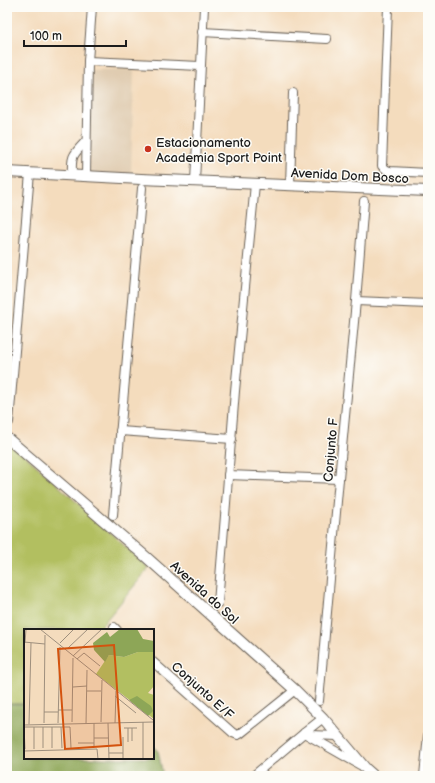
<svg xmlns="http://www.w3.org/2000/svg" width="435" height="783" font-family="'Balsamiq Sans',sans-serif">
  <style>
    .built { fill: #e0ccb1 }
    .green { fill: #b2bf61; stroke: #676e3e }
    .forest { fill: #8da657; stroke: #54613a }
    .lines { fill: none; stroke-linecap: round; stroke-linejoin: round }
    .minor-casing { stroke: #685f54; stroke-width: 10 }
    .tertiary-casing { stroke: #685f54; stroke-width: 12 }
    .minor { stroke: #fff; stroke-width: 8 }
    .tertiary { stroke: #fff; stroke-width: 10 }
    .poi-dot { fill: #c8321e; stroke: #fdfcf7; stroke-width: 1.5 }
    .labels { text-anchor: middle; stroke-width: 3; stroke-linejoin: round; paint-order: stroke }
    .poi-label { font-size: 13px; fill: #1c1c1c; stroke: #fdfcf7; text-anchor: start }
    .street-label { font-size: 13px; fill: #1c1c1c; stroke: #fdfcf7 }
    .inset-road { fill: none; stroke: #9e8f7d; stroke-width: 1 }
    .view { fill: #d4530e; fill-opacity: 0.15; stroke: #d4530e; stroke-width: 2 }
    .inset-edge { fill: none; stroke: #1c1c1c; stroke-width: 2 }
  </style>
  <rect width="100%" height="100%" fill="#fdfcf7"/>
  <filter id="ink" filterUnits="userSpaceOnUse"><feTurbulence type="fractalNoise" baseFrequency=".025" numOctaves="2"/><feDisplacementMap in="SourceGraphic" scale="8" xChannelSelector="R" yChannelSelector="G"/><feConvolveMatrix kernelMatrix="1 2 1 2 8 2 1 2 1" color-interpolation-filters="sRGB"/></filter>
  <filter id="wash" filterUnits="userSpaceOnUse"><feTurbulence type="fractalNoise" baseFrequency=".012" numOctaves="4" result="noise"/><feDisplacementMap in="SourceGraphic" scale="16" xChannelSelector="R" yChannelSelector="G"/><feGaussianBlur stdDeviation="0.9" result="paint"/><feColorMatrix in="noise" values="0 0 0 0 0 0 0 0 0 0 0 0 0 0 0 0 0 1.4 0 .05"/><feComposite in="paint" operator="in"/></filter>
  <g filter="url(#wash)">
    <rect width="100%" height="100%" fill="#f4dcbd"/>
    <polygon class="built" points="134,69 131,175 90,173 90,70"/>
    <polygon class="green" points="7,439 149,568 98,630 25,630 25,704 7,704"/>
    <polygon class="forest" points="7,704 25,704 25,758 153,758 153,746 158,750 163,776 7,776"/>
  </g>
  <g filter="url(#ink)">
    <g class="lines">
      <defs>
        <g id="minor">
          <polyline points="388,7 382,166 387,170 390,171 428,173"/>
          <polyline points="202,32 327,39"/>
          <polyline points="88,61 200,66"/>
          <path d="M72 175C71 155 73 155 86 141"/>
          <polyline points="86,176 88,61 92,7"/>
          <polyline points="195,181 204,7"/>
          <polyline points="290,185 293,93"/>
          <polyline points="356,301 428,304"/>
          <polyline points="9,422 30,173"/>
          <polyline points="120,431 232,439"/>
          <polyline points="228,475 339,479"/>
          <polyline points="113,515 142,188"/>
          <polyline points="218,603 235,391 255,184"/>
          <polyline points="114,627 117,630"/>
          <polyline points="153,662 233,733 238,735 240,734 295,690"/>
          <polyline points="319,701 339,479 356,301 364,201"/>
          <polyline points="304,733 360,765"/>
          <polyline points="310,735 338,736"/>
          <polyline points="253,776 304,733 323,718"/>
          <polyline points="424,776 428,735"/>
        </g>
        <g id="tertiary">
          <polyline points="7,172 141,179 428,191"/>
          <polyline points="7,438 145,556 295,690 323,718 366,769 374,776"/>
        </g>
      </defs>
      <use href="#minor" class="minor-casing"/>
      <use href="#tertiary" class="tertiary-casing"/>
      <use href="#minor" class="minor"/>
      <use href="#tertiary" class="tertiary"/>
    </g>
  </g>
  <circle class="poi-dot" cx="148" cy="149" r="4"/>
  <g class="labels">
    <g class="poi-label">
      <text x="156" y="147">Estacionamento<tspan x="156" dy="15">Academia Sport Point</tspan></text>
    </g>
    <g class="street-label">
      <text transform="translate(350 175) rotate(3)" y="5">Avenida Dom Bosco</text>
      <text transform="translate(330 450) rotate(-85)" y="5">Conjunto F</text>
      <text transform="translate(205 592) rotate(42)" y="5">Avenida do Sol</text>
      <text transform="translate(203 690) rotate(42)" y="5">Conjunto E/F</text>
    </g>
  </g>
  <g transform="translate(24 629)">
    <rect width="130" height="130" fill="#f4dcbd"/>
    <path d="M128 22 130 23V57L124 64 130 66V90L72 45 85 26 100 28 114 23Z" fill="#b2bf61"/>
    <path d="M96 0H113L119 10 130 12V23H114L100 28 85 26 81 33 70 21 69 14 83 3 86 8ZM113 67 127 77 129 82 124 87 105 71Z" fill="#8da657"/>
    <path class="inset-road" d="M16 0 129 91M0 13 21 15M1 14 2 0M36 14 50 0M44 19 64 0M49 27 78 0M53 30 60 24 76 37M49 58 63 57M63 62H77M91 67 112 84M34 81H48M20 83H34M48 93 49 29M77 93 78 51M119 93V130M20 94 21 6M34 94 36 18M70 94V118M84 94 85 130M91 94 92 62M5 95 7 14M62 95 63 41M0 96 129 93M0 98H46L47 119M0 98 1 120M10 98V120M19 98V119M28 98V119M37 98 38 119M100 99H113M104 99V113M108 99V112M99 108V130M70 109H85M54 114H70M0 122 73 120 74 130M85 124H99"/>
    <path class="view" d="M90 16 97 116 41 120 34 20Z"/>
    <rect width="130" height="130" class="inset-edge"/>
  </g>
  <rect width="435" height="783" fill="none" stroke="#fdfcf7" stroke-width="24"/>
  <path d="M24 40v6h102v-6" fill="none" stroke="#1c1c1c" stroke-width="2"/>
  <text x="30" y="40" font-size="12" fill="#1c1c1c" stroke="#fdfcf7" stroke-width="3" paint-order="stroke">100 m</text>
</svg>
